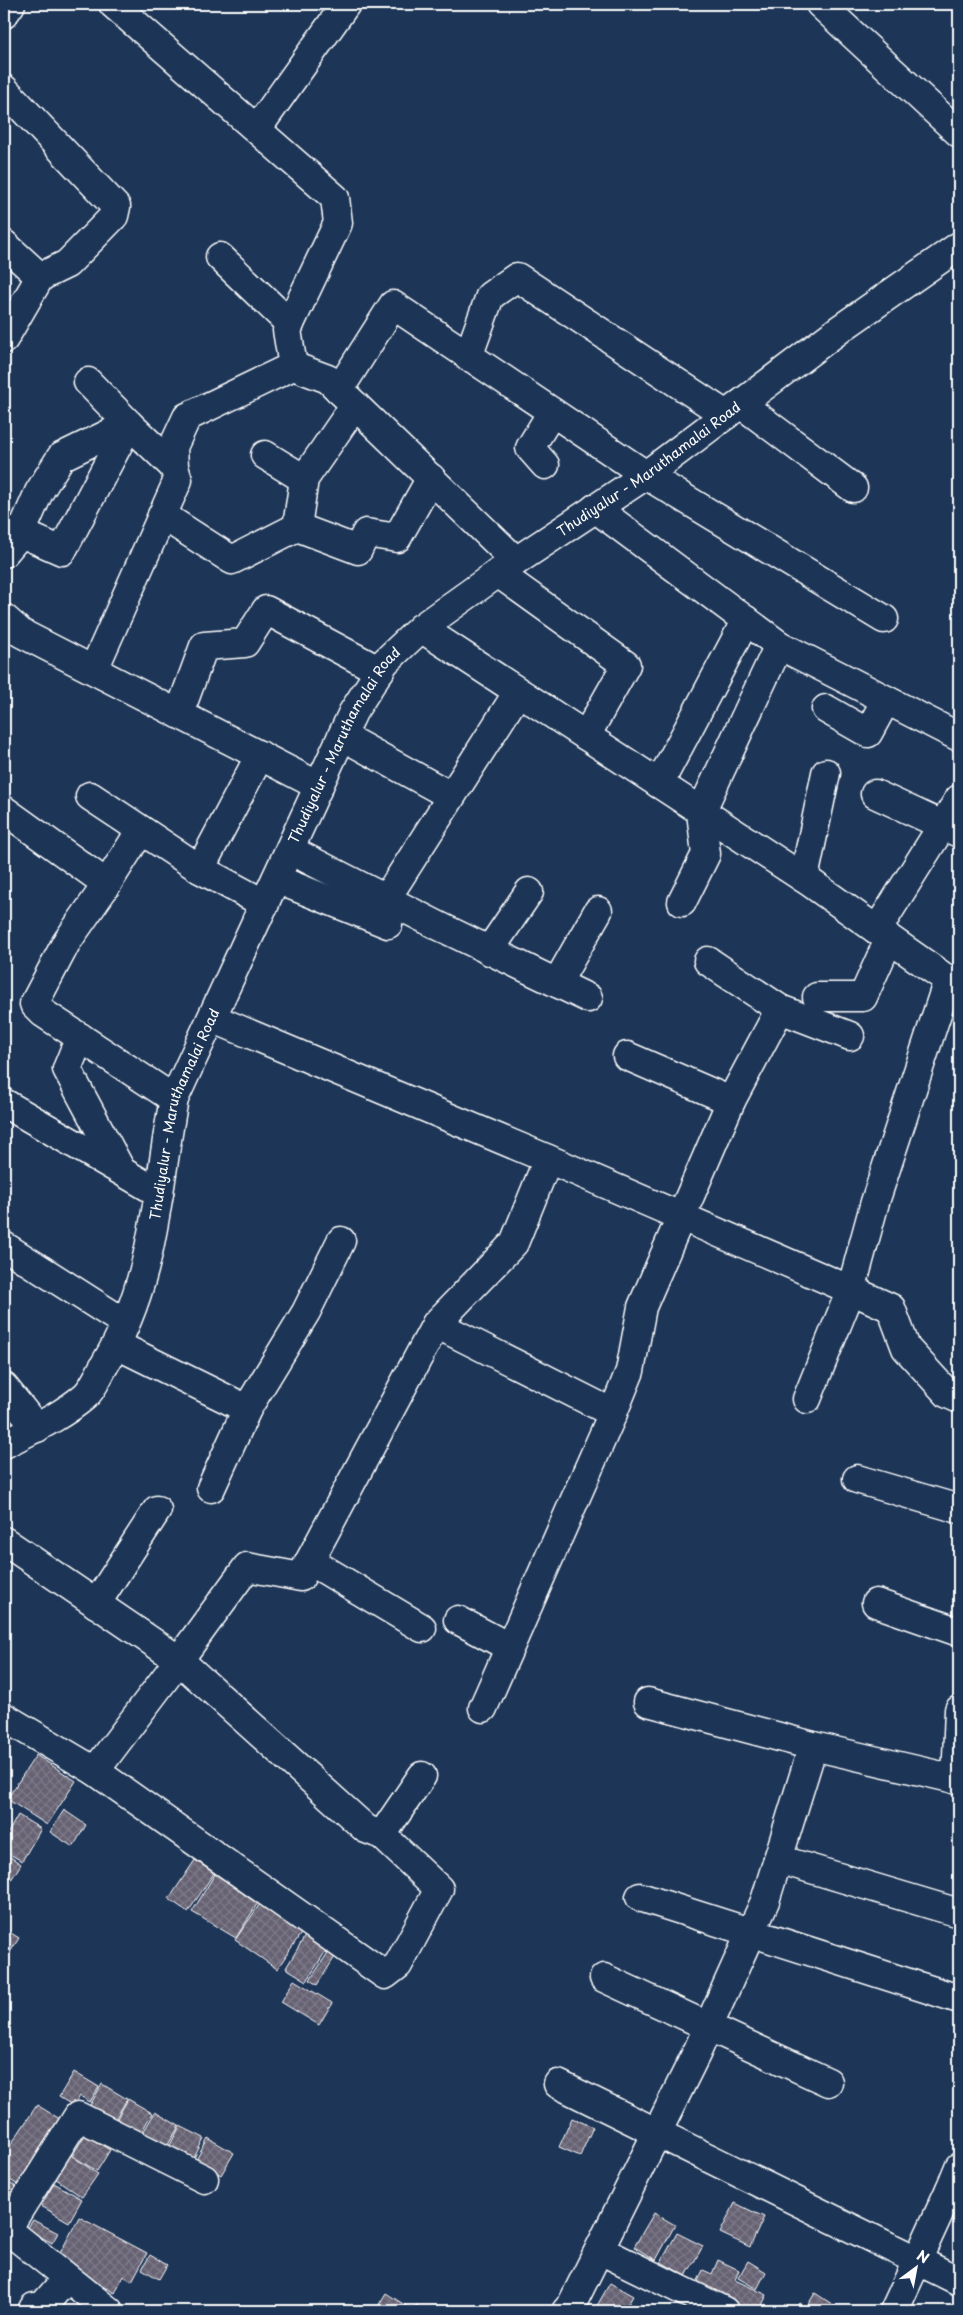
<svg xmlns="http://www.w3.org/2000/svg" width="963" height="2315" font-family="'Playpen Sans',sans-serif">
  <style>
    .building { fill: url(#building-cross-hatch); stroke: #fff }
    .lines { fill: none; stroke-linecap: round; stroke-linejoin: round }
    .minor-casing { stroke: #fff; stroke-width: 31 }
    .major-casing { stroke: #fff; stroke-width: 31 }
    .minor { stroke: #1d3557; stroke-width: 28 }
    .major { stroke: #1d3557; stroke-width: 28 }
    .labels { text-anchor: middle; stroke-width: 4; stroke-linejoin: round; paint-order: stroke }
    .street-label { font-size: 14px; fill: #fff; stroke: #1d3557 }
  </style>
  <defs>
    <pattern id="building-cross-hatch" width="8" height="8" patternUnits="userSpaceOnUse" patternTransform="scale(1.25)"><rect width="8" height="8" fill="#666273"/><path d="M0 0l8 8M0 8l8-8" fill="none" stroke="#7d7a88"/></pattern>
  </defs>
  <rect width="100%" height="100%" fill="#1d3557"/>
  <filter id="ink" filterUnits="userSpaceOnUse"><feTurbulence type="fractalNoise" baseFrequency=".02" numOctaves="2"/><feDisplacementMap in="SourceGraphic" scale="10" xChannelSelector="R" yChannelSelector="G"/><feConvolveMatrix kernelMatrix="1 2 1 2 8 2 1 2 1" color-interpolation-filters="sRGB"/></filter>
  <g filter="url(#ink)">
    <g class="building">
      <polygon points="36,1755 76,1781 47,1825 7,1799"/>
      <polygon points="64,1810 86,1825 73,1847 50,1832"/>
      <polygon points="18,1815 41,1829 22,1861 4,1851 4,1840"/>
      <polygon points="4,1853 21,1864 6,1888 4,1886"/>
      <polygon points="195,1860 214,1873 188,1912 169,1899"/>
      <polygon points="215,1874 259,1901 236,1938 192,1912"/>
      <polygon points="262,1901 304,1929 277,1969 235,1940"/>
      <polygon points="6,1930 19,1938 4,1962 4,1933"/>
      <polygon points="308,1931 330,1944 307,1981 286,1968"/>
      <polygon points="331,1948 338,1952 317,1985 310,1980"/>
      <polygon points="294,1980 332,2003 319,2025 281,2002"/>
      <polygon points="74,2072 99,2087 90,2102 80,2096 74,2106 59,2097"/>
      <polygon points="102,2084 127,2099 113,2123 88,2109"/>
      <polygon points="128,2099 152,2113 138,2138 114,2124"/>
      <polygon points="37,2105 63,2121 21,2187 4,2176 4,2155"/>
      <polygon points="155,2112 179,2126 165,2150 141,2136"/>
      <polygon points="572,2118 593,2127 580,2156 559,2147"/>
      <polygon points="180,2126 204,2138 192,2162 168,2149"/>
      <polygon points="85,2135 110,2150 97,2171 72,2156"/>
      <polygon points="208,2138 234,2153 221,2175 196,2160"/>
      <polygon points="68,2153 98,2174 82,2197 52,2176"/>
      <polygon points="4,2178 23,2192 9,2212 4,2208"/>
      <polygon points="54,2183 82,2199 69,2222 41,2206"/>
      <polygon points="735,2203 764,2217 750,2247 720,2233"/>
      <polygon points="654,2213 675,2225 656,2260 634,2247"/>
      <polygon points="79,2217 147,2253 132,2281 123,2276 115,2293 56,2261"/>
      <polygon points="33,2220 58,2233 52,2243 27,2229"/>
      <polygon points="677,2233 703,2246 686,2276 661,2262"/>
      <polygon points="150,2255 167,2265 159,2279 142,2269"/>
      <polygon points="718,2260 739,2270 735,2280 767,2295 759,2311 751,2311 696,2285 703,2270 712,2274"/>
      <polygon points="748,2261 766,2272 757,2289 738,2278"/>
      <polygon points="610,2283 633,2296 624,2311 594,2311"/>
      <polygon points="386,2293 411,2309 410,2311 375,2311"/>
      <polygon points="815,2293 841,2310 841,2311 794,2311 799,2303 806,2308"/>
      <polygon points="416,2305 427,2311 412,2311"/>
      <polygon points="483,2305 493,2311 479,2311"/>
    </g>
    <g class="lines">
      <defs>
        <g id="minor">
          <polyline points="113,4 335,198 338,223 287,330 293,366"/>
          <polyline points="820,4 959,133"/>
          <polyline points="4,14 11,4"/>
          <polyline points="4,89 116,207 114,216 67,264 40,277 4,244"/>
          <polyline points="257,129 346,4"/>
          <polyline points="220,257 290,324"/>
          <polyline points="4,339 40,277"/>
          <polyline points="468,357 490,296 517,277 726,415"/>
          <polyline points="339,390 393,305 646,475 884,619"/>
          <polyline points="741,404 853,488"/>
          <polyline points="265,455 304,479"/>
          <polyline points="545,465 530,448 552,412"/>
          <polyline points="595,508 779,645 959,737"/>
          <polyline points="162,515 232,560 297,527 304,479 355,405"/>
          <polyline points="297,527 358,550 366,533 397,538 431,478"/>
          <polyline points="4,530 21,533 62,551 129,424 174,467"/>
          <polyline points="4,553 21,533 39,492 61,457 129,424 88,382"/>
          <polyline points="498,573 626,665 586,736"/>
          <polyline points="4,618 21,633 319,786"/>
          <polyline points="421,628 811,883 877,930 959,799"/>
          <polyline points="94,669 178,480 174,467 173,447 187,417 293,366 328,379 516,561"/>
          <polyline points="826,709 868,733 886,700"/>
          <polyline points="179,714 204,646 245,643 266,610 380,671"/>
          <polyline points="342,736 451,796"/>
          <polyline points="659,784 746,620"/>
          <polyline points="875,794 959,833"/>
          <polyline points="90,796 200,869 265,904"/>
          <polyline points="4,810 107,884 66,943 34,1004 43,1013 174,1099"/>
          <polyline points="290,850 439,926 588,998"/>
          <polyline points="200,869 260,755"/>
          <polyline points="804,878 826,773"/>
          <polyline points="276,879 388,924"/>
          <polyline points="107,884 141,830"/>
          <polyline points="386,899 518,692"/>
          <polyline points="682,902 706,854 701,812 779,645"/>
          <polyline points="489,951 529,892"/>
          <polyline points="708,961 780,1009 850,1036"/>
          <polyline points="557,983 598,911"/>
          <polyline points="817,997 863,997 889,939"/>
          <polyline points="212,1018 548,1159 851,1290 875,1202 948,980 877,930"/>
          <polyline points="80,1037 67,1069 121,1170"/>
          <polyline points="627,1056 731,1101"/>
          <polyline points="4,1103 159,1193"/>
          <polyline points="4,1246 125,1323"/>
          <polyline points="436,1324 613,1413 483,1708"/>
          <polyline points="117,1345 247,1409"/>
          <polyline points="4,1387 37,1428"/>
          <polyline points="807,1399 851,1290 891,1308 906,1348 948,1394 959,1399"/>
          <polyline points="613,1413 630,1371 642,1307 731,1101 780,1009"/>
          <polyline points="857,1479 959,1509"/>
          <polyline points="211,1488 247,1409 306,1312 341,1241"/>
          <polyline points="4,1541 179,1660 247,1567 301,1577 436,1324 514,1243 548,1159"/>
          <polyline points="310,1561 422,1628"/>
          <polyline points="876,1603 959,1632"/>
          <polyline points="96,1604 157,1510"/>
          <polyline points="458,1620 509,1647"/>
          <polygon points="179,1660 366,1829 382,1835 439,1889 398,1965 385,1975 95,1771"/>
          <polyline points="648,1702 813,1746 959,1780"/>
          <polyline points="4,1717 95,1771"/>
          <polyline points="956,1780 959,1710"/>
          <polyline points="382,1835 422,1776"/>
          <polyline points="778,1859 959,1913"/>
          <polyline points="640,1897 959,1999"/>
          <polyline points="604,1978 828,2082"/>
          <polyline points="558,2084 959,2281"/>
          <polyline points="950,2189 959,2167"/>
          <polyline points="4,2227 109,2311"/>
          <polyline points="7,2229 78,2116 204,2179"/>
          <polyline points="600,2250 724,2311"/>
          <polyline points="32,2311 34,2307 41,2308 67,2278"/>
          <polyline points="566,2311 572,2304 697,2052 765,1901 813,1746"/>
          <polyline points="894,2311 950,2189 959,2193"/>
        </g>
        <g id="major">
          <path id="s1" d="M4 1444C31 1430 62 1416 85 1396 93 1389 99 1374 105 1364 156 1280 156 1192 174 1099L353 712 385 662 421 628 498 573 646 475 840 329 959 246"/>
        </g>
      </defs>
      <use href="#minor" class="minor-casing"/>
      <use href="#major" class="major-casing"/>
      <use href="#minor" class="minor"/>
      <use href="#major" class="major"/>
    </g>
  </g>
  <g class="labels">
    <g class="street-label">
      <text dy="5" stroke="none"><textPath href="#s1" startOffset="1221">Thudiyalur - Maruthamalai Road</textPath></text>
      <text dy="5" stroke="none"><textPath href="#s1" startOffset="801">Thudiyalur - Maruthamalai Road</textPath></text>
      <text dy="5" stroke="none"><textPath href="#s1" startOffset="396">Thudiyalur - Maruthamalai Road</textPath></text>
    </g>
  </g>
  <rect width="963" height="2315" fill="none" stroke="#1d3557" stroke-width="20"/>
  <rect x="10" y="10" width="943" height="2295" fill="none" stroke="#fff" stroke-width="2" filter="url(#ink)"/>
  <g transform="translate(916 2268) rotate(32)" stroke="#1d3557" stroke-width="4" paint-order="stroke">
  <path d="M0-4L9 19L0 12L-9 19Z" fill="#ffffff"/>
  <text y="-8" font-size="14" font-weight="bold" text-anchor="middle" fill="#ffffff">N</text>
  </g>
</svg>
